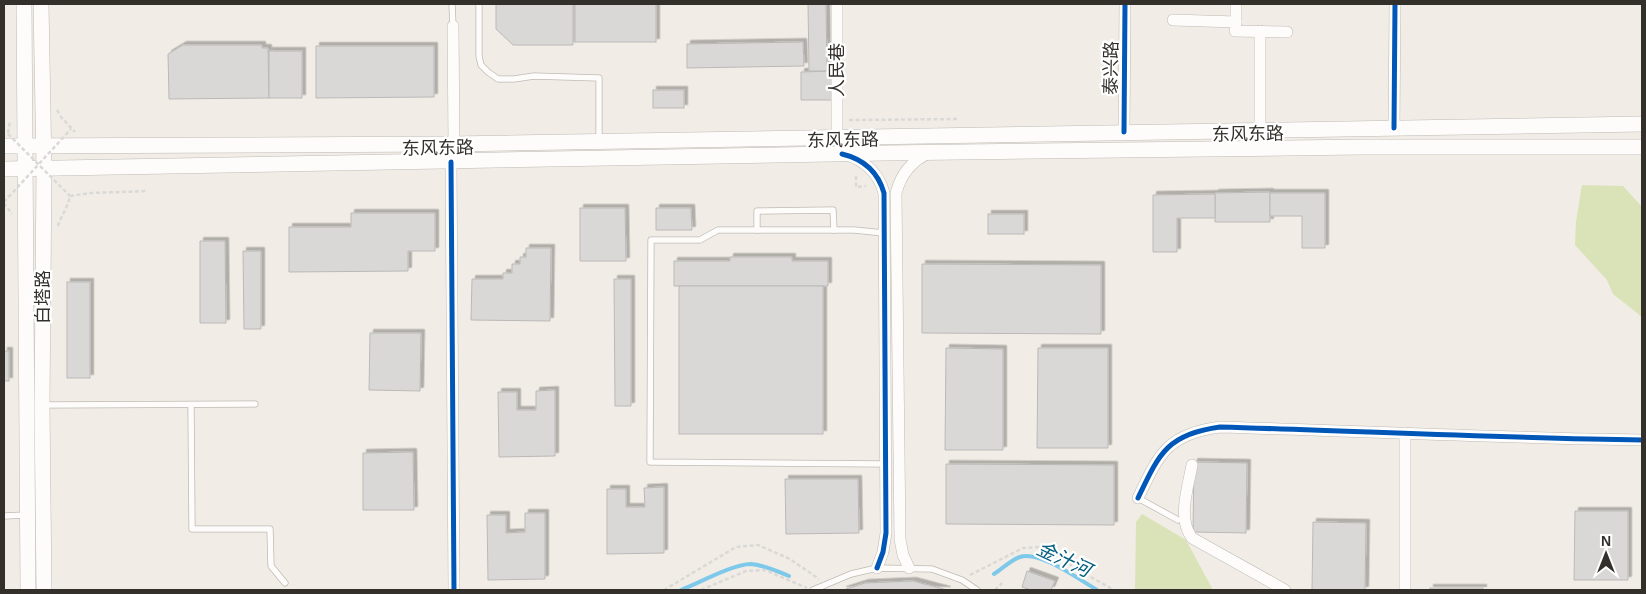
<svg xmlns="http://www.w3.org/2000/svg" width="1646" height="594" font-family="Helvetica,'Noto Sans SC',sans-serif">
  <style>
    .green { fill: #dae3b7 }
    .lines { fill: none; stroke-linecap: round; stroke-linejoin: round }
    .stream { stroke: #7ec9ea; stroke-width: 4 }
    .building { fill: #dad8d7; stroke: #bbb9b8; filter: url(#shadow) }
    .lane-casing { stroke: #bebab4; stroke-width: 7 }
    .street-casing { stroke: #bebab4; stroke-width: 12 }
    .secondary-casing { stroke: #bebab4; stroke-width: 16 }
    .path { stroke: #dad9d7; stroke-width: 2.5; stroke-dasharray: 4 2.5; stroke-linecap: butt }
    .lane { stroke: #fdfcfb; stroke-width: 5.5 }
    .street { stroke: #fdfcfb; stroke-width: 11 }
    .secondary { stroke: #fdfcfb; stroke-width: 15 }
    .path-bridge { stroke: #dad9d7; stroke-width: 2.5; stroke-dasharray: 4 2.5; stroke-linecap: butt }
    .cycleway-casing { stroke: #fff; stroke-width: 8 }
    .cycleway { stroke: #0057b8; stroke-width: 5 }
    .labels { text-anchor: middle; stroke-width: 4.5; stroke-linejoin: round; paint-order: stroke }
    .street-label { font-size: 18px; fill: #33302b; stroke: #fff }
    .water-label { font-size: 19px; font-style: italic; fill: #025e7f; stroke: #fff }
  </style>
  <defs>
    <filter id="shadow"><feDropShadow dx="3.5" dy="-3.5" stdDeviation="0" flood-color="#0004"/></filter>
  </defs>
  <rect width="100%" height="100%" fill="#f1ede6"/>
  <g class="green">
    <polygon points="1582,185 1623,186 1642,207 1642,317 1613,294 1607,280 1575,245 1576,222"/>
    <polygon points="1142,514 1186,540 1213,590 1135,590 1136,522"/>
  </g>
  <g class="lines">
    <g class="stream">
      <path d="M994 574C1002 569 1011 560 1020 557 1039 550 1080 580 1097 590"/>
      <path d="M681 590C699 583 733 564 751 564 764 565 777 571 789 576"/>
    </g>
  </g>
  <g class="building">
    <polygon points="496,4 573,4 573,45 513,45 496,29"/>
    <rect x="575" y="4" width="81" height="38"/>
    <polygon points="808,4 826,4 827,71 809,71"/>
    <polygon points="803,42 804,66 687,68 687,44"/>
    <polygon points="183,45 262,45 262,48 268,48 269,98 169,99 168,54"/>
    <polygon points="316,46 434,46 434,97 316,98"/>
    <rect x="269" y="51" width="33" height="47"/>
    <polygon points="834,71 834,100 801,100 801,72"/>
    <rect x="653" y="90" width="31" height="18"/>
    <polygon points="1270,192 1270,222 1215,222 1215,193"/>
    <polygon points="1270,193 1325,193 1325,248 1302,248 1302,216 1270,216"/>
    <polygon points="1215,194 1215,218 1177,218 1177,252 1153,252 1153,195"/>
    <polygon points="580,208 625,208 626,261 580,261"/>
    <polygon points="656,208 691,208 692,230 656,230"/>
    <polygon points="351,213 435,213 435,251 408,251 408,271 289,272 289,227 351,227"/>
    <rect x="988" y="214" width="36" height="20"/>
    <polygon points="200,241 225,241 226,323 200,323"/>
    <polygon points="526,248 551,248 550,321 471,320 472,279 503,279 503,273 512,273 512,264 520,264 520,257 526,257"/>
    <polygon points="243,251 261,251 261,329 244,329"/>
    <polygon points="730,257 792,257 792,261 828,261 828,286 674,286 674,261 730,261"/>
    <polygon points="922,264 1101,265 1101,334 922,333"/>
    <polygon points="614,279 631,279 631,406 615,406"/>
    <rect x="67" y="282" width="23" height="96"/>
    <rect x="679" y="286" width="144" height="148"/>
    <polygon points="370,333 421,333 420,391 369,390"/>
    <polygon points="946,348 1003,349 1003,450 945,450"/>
    <polygon points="1038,348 1108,348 1108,448 1037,448"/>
    <rect x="4" y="351" width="5" height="30"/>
    <polygon points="555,390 555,456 499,457 498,392 517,392 517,410 536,410 536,391"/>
    <polygon points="413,452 414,510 363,510 363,453"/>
    <polygon points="1194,462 1247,463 1246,533 1193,532"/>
    <polygon points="946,464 1114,465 1114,525 946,524"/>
    <polygon points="785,479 858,479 859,533 786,534"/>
    <polygon points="664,487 664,553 607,554 607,489 626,489 626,507 645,507 644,488"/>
    <polygon points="1575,511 1628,511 1628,580 1574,580"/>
    <polygon points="525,513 545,513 545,579 488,580 487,515 506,515 506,533 525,532"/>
    <polygon points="1313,522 1366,523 1365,590 1312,590"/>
    <polygon points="1027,571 1055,581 1051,590 1031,590 1022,587"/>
    <polygon points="913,581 947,590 843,590 865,583"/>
    <rect x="1430" y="588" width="53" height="2"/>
  </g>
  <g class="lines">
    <defs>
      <g id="lane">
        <polyline points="452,4 453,26"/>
        <polyline points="479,4 479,56 481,65 488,72 498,79 514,79 534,76 599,78 599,141"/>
        <polyline points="757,230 757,211 833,210 834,230"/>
        <polyline points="884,233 854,230 718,230 700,240 651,240 650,462 886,464"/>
        <polyline points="42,405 255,404"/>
        <polyline points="191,405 192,529 270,529 271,566 285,583"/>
        <polyline points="1138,498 1178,520"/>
        <polyline points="4,516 26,515"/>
        <polyline points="813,590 851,574 877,568 932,569 962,580 977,590"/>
      </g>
      <g id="street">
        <polyline points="837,4 837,136"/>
        <polyline points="1173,20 1236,22 1235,31 1287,32"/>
        <polyline points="1236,22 1236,4"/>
        <polyline points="453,26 454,144"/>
        <polyline points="1260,31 1260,130"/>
        <polyline points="1394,128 1395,4"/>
        <polyline points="1124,132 1125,4"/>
        <path d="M846 155C865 160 879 174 884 193L886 533 883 552 877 568"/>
        <polyline points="451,162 454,590"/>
        <path d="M1192 465C1188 488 1177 518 1192 538L1285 590"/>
        <path d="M1138 498C1159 454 1167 434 1220 427 1360 431 1501 438 1642 440"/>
        <path d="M909 568 903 555 900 539 896 193C901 174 911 161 929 153"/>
        <polyline points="1405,590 1405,433"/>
      </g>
      <g id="secondary">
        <polyline points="24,4 28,590"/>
        <polyline points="41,4 44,168 42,405 44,590"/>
        <polyline points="4,146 454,144 1642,124"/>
        <polyline points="4,169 885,153 1362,147 1642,147"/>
      </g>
    </defs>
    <use href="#lane" class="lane-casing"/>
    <use href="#street" class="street-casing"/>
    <use href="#secondary" class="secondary-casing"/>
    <g class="path">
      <polyline points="57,110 61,117 75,132"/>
      <polyline points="849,120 958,119"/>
      <polyline points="8,133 10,121"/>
      <polyline points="856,176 856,187 866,186"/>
      <polyline points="4,203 12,214"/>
      <path d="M58 226C61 216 68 207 70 196L91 193 148 191"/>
      <polyline points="970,575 1023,548 1040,547 1060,554 1073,567 1114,590"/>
      <polyline points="664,590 736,547 758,545 790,559 819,579"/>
      <polyline points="701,590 746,571 765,570 807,588"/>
      <polyline points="995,590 1002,583"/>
    </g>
    <use href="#lane" class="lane"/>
    <use href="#street" class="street"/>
    <use href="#secondary" class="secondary"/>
    <g class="path-bridge">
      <polyline points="8,134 70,196"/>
      <polyline points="4,202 71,129"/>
    </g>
    <defs>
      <g id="cycleway">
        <polyline points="1394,128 1395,4"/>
        <polyline points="1124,132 1125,4"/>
        <path d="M842 154C863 159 878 172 884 193L886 533 883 552 877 568"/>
        <polyline points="451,162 454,590"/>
        <path d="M1138 498C1159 454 1167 434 1220 427 1360 431 1501 438 1642 440"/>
      </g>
    </defs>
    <use href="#cycleway" class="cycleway-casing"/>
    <use href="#cycleway" class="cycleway"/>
  </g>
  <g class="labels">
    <g class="street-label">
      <text transform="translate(1111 68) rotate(-89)" y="6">泰兴路</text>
      <text transform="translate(837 70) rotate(-90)" y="6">人民巷</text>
      <text transform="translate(1248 134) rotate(-1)" y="6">东风东路</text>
      <text transform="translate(843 140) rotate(-1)" y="6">东风东路</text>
      <text transform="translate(438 148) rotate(-1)" y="6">东风东路</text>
      <text transform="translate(43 297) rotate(-90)" y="6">白塔路</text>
    </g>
    <g class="water-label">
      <text transform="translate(1064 559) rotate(25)" y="7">金汁河</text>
    </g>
  </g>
  <rect width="1646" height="594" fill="none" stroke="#33302b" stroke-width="10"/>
  <g transform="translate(1606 554)" stroke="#ffffff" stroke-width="4" paint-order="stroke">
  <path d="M0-4L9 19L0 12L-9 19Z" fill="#33302b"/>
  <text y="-8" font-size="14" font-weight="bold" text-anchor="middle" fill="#33302b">N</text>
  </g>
</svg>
